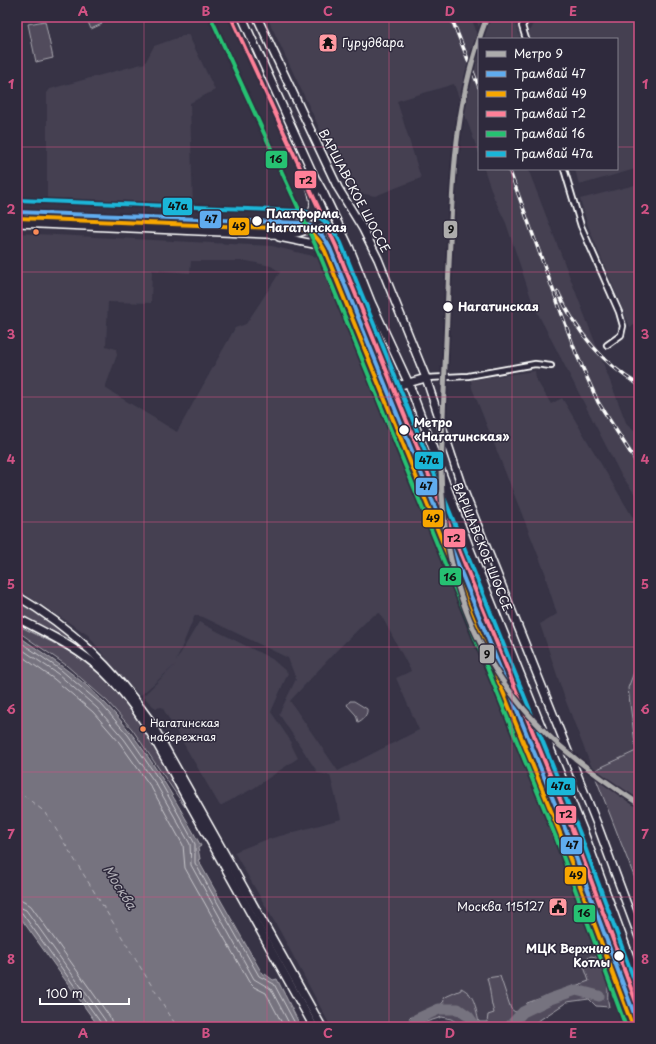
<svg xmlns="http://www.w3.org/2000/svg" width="656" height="1044" font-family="'Playpen Sans',sans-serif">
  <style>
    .built { fill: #444051; fill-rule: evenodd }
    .green { fill: #514c5c; stroke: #a8a6ae }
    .water { fill: #76737f; stroke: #adabb2 }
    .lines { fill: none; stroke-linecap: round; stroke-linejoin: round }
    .shore { stroke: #c8c7cc; stroke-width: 1 }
    .river { stroke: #76737f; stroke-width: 11 }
    .ferry { stroke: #b4b2b9; stroke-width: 1; stroke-dasharray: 5 4; stroke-linecap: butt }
    .street-casing { stroke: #fff; stroke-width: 8 }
    .secondary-casing { stroke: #fff; stroke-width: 10 }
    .primary-casing { stroke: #fff; stroke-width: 10 }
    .street { stroke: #2f2a3d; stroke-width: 4.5 }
    .secondary { stroke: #2f2a3d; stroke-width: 7 }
    .primary { stroke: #2f2a3d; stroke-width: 7 }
    .tram { stroke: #fff; stroke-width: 1 }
    .rail-casing { stroke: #fff; stroke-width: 3.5 }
    .rail { stroke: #2f2a3d; stroke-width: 2; stroke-dasharray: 6; stroke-linecap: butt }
    .tram-1-casing { stroke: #2f2a3d; stroke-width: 7 }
    .tram-2-casing { stroke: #2f2a3d; stroke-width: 7 }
    .tram-3-casing { stroke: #2f2a3d; stroke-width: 7 }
    .tram-4-casing { stroke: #2f2a3d; stroke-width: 7 }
    .tram-5-casing { stroke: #2f2a3d; stroke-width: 7 }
    .tram-1 { stroke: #60acee; stroke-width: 4 }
    .tram-2 { stroke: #f7a600; stroke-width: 4 }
    .tram-3 { stroke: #ff8098; stroke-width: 4 }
    .tram-4 { stroke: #26c172; stroke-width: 4 }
    .tram-5 { stroke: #1ab6d8; stroke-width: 4 }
    .metro-1-casing { stroke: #2f2a3d; stroke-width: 8 }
    .metro-1 { stroke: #adacac; stroke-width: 5 }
    .grid { fill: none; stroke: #d15284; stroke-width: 1; stroke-opacity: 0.55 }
    .stop-dot { fill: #fff; stroke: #2f2a3d; stroke-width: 1.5 }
    .bus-dot { fill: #f98a56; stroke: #2f2a3d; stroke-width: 1.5 }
    .labels { text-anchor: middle; stroke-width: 3; stroke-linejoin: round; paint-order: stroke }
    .bus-label { font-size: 11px; fill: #fff; stroke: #2f2a3d; text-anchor: start }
    .poi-label { font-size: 12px; fill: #fff; stroke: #2f2a3d; text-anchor: start }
    .street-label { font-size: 12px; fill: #fff; stroke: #2f2a3d }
    .stop-label { font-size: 12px; font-weight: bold; fill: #fff; stroke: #2f2a3d; text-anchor: start }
    .water-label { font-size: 13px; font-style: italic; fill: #b4b2b9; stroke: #2f2a3d }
    .line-badge { stroke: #2f2a3d; stroke-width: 1.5 }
    .pale-badge-label { font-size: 11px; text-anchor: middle; font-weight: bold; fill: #111 }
    .neatline { fill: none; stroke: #d15284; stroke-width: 1.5 }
    .grid-label { font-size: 13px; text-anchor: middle; font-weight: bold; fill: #d15284 }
  </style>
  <rect width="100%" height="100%" fill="#373345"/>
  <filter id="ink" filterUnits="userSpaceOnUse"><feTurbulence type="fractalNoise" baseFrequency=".025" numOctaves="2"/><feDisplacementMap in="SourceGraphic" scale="8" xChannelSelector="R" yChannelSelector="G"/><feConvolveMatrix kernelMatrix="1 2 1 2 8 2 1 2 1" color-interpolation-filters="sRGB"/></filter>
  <g filter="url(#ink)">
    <g class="built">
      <polygon points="267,17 471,17 479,39 479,154 454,84 397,101 421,178 375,196 349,191"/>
      <polygon points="475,17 514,17 520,39 484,39"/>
      <polygon points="536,17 639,17 639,168 579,185 575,169 617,169 617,39 530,39 528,34"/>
      <polygon points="188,34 215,90 190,103 193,210 47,204 47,93 50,89 145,63 154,46"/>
      <polygon points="484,169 528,169 627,425 639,435 639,500 620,473 533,304 506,223 494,198"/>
      <polygon points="639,184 639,323 630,327 588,226 580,199"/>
      <path d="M17 233 272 246 325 259 366 355 397 435 439 525 526 742 612 974 482 1026 459 1001 411 1027H331L281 933 234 852 262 841 341 819 330 775 318 773 279 714 296 679 288 658 203 617 195 615 176 661 199 622 272 659 288 673 271 712 292 743 291 744 298 758 254 788 220 806 162 707 156 708 153 706 143 696 176 664 140 696 115 670 88 635 17 589ZM191 261H247L271 266 280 272 246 324 235 328 177 432 105 388 117 355 116 349 106 346 108 302 151 303 152 270 190 273ZM380 613 411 671 396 678 419 730 338 771 290 701 337 650 372 616Z"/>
      <polygon points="535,371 536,379 551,404 562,398 639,528 639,659 628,688 636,751 593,771 565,699 540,624 557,614 546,579 546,575 472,388 471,380"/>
      <polygon points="447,1019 456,1023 459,1027 420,1027 420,1025"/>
    </g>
    <g class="green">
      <polygon points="86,17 98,17 102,24 91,29"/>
      <polygon points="45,21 53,58 36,62 28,24"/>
      <polygon points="17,599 57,625 89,654 70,640 17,614"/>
      <path d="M17 625C39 636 64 647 84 661 129 692 157 751 183 798L185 807 132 729 107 701 66 665 17 631Z"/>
      <polygon points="639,659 639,889 593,771 636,751 628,688"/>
      <path d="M350 701H354L367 709C368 714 363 720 358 722L356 715 347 705Z"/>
      <path d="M591 956 596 957C601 965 607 977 608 987 608 994 607 999 609 1007L596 1006 589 999 567 1002 529 1027H464L451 1019 442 1017 420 1024 419 1027H410L411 1021 409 1018 437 1009 444 1001 443 998 461 990V988C476 995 475 1008 479 1022H487L488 1015 494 1013C490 1001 491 990 487 978L500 976 511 1009 515 1012 525 1008 527 1003 589 981 582 961Z"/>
    </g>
    <path class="water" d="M17 635C47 656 79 676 104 702 145 744 173 796 201 846L198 848 200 859 198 860 263 975 265 974 273 980 277 979 301 1027H99L17 913Z"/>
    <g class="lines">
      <g class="shore">
        <polyline points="17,640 61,670 101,704 128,735 160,781 195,844 195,863 259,976 274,984 297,1027"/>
        <polyline points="17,646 58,674 97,708 124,739 156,784 190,844 191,865 254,979 271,989 291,1027"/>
        <polyline points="17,653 54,679 93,712 119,742 151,787 183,845 185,868 249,982 254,987 266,993 284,1027"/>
        <polyline points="17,900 24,901 31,906 110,1017 113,1027"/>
        <polyline points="17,906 26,910 105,1020 107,1027"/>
        <polyline points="17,911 22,913 101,1023 102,1027"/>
      </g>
      <g class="river">
        <polyline points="412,1027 417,1019 439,1009 458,1009 468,1016 476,1027"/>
        <polyline points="509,1027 523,1012 550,999 576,990 599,996"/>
      </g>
      <polyline class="ferry" points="17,790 46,813 177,1027"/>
      <defs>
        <g id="street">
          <polyline points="526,39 522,26 528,17"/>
          <polyline points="564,169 581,226 619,312 623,326 621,335 607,345"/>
          <polyline points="426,378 468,376 535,364 551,366"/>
        </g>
        <g id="secondary">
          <polyline points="314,176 316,196 394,381 401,385 426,378"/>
          <path d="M17 223 265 234C290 235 309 236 325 215"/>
          <polyline points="279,237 343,250"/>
          <path d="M17 596C72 628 112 667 149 719L322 1027"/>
          <path d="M17 618C48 634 78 648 104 672 143 709 166 762 192 808 233 881 273 954 314 1027"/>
        </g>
        <g id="primary">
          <polyline points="242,17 314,176 323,192 350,249 371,302 409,384 470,549 583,830 639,982"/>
          <polyline points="257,17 338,188 363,229 378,259 426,378 461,484 597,824 639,937"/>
        </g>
      </defs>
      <use href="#street" class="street-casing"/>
      <use href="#secondary" class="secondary-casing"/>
      <use href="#primary" class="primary-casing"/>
      <use href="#street" class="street"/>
      <use href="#secondary" class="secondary"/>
      <use href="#primary" class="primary"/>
      <path class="tram" d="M287 223C309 218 314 209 306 188"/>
      <defs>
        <g id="rail">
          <polyline points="451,17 479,87"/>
          <polyline points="509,169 576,353 598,402 639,466"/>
          <path d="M558 292C576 331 602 363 639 385"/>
        </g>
      </defs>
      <use href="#rail" class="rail-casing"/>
      <use href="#rail" class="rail"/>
      <defs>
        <path id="tram-1" d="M17 212 301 223C316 226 323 235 330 248L568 836 639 1027"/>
        <path id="tram-2" d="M17 218 300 229C313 231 319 239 325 251L562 838 633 1027"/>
        <polyline id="tram-3" points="231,17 336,246 574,834 639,1010"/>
        <polyline id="tram-4" points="213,22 319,253 557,840 626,1027"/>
        <path id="tram-5" d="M17 200 302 211C322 215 332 226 341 243L579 831 639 993"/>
      </defs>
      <use href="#tram-1" class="tram-1-casing"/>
      <use href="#tram-2" class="tram-2-casing"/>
      <use href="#tram-3" class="tram-3-casing"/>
      <use href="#tram-4" class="tram-4-casing"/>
      <use href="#tram-5" class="tram-5-casing"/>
      <use href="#tram-1" class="tram-1"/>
      <use href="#tram-2" class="tram-2"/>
      <use href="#tram-3" class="tram-3"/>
      <use href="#tram-4" class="tram-4"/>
      <use href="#tram-5" class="tram-5"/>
      <defs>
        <path id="metro-1" d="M487 17C454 103 453 175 449 265 447 332 444 400 441 468 442 570 474 662 547 734 575 761 607 783 639 804"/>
      </defs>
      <use href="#metro-1" class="metro-1-casing"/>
      <use href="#metro-1" class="metro-1"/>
    </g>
  </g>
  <path class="grid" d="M144 17V1027M267 17V1027M389 17V1027M512 17V39M17 147H479M617 147H639M512 169V1027M17 272H639M17 397H639M17 522H639M17 647H639M17 772H639M17 897H639"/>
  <defs>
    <symbol id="temple-square" viewBox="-11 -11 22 22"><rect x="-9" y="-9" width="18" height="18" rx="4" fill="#ff9aa2" stroke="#2f2a3d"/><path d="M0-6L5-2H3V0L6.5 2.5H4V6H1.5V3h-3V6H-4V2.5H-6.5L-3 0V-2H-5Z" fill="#111"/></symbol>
    <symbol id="civic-square" viewBox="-11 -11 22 22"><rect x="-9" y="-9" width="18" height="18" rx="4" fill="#ff9aa2" stroke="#2f2a3d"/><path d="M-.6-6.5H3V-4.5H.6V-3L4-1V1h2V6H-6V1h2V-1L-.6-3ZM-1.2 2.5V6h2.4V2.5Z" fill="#111"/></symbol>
  </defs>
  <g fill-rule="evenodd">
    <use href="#temple-square" x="317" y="32" width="22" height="22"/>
    <use href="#civic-square" x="547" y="896" width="22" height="22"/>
  </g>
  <g class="stop-dot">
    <circle cx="257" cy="221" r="5.5"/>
    <circle cx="448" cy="307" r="5.5"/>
    <circle cx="404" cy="430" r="5.5"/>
    <circle cx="619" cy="956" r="5.5"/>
  </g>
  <g class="bus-dot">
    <circle cx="36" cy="232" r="3.5"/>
    <circle cx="143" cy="729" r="3.5"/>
  </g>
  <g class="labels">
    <g class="bus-label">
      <text x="150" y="727">Нагатинская<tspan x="150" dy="14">набережная</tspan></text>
    </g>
    <g class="poi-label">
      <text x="342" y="47">Гурудвара</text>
      <text x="544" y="911" text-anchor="end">Москва 115127</text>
    </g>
    <g class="street-label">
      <text transform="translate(354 191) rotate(62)" y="4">ВАРШАВСКОЕ ШОССЕ</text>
      <text transform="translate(482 547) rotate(68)" y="4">ВАРШАВСКОЕ ШОССЕ</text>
    </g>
    <g class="stop-label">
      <text x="266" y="218">Платформа<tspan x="266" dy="14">Нагатинская</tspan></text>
      <text x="458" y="311">Нагатинская</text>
      <text x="414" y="427">Метро<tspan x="414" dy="14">«Нагатинская»</tspan></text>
      <text x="610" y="953" text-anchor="end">МЦК Верхние<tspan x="610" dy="14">Котлы</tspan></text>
    </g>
    <g class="water-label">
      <text transform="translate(120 887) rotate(58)" y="5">Москва</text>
    </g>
  </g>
  <g class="line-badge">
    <rect x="265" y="150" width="23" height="19" rx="4" fill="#26c172"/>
    <rect x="294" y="170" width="23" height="19" rx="4" fill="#ff8098"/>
    <rect x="162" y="197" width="31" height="19" rx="4" fill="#1ab6d8"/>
    <rect x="199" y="210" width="23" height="19" rx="4" fill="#60acee"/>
    <rect x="228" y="217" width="22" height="19" rx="4" fill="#f7a600"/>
    <rect x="443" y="220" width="15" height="19" rx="4" fill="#adacac"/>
    <rect x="414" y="451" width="30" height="19" rx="4" fill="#1ab6d8"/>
    <rect x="415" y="477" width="23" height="19" rx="4" fill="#60acee"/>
    <rect x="422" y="509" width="22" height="19" rx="4" fill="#f7a600"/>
    <rect x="443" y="528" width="23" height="20" rx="4" fill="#ff8098"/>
    <rect x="439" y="567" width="23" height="19" rx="4" fill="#26c172"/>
    <rect x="479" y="644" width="16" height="20" rx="4" fill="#adacac"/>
    <rect x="546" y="777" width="30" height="19" rx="4" fill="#1ab6d8"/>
    <rect x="555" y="805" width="22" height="19" rx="4" fill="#ff8098"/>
    <rect x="560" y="836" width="23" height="19" rx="4" fill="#60acee"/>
    <rect x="564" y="866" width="23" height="19" rx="4" fill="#f7a600"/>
    <rect x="573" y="904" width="23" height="19" rx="4" fill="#26c172"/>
  </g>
  <g class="pale-badge-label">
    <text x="276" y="163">16</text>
    <text x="306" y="184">т2</text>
    <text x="178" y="210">47а</text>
    <text x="211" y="223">47</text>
    <text x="239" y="230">49</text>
    <text x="451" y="233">9</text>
    <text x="429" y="464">47а</text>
    <text x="426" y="490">47</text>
    <text x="433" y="522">49</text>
    <text x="454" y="542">т2</text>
    <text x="450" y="581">16</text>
    <text x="487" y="658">9</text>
    <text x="561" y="790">47а</text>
    <text x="566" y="818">т2</text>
    <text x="572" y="849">47</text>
    <text x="576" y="879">49</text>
    <text x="584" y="917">16</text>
  </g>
  <rect width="656" height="1044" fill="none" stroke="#2f2a3d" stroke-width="44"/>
  <rect x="478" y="38" width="140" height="132" fill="#2f2a3d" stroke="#827f8b"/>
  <rect x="486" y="51" width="20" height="6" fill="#adacac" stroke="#827f8b"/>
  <text x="514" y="58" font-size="12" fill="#ffffff">Метро 9</text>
  <rect x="486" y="71" width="20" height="6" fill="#60acee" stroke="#827f8b"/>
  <text x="514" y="78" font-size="12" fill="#ffffff">Трамвай 47</text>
  <rect x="486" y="91" width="20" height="6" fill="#f7a600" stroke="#827f8b"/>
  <text x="514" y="98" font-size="12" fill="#ffffff">Трамвай 49</text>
  <rect x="486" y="111" width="20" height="6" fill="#ff8098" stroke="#827f8b"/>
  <text x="514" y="118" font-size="12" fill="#ffffff">Трамвай т2</text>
  <rect x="486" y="131" width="20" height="6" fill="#26c172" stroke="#827f8b"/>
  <text x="514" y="138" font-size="12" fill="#ffffff">Трамвай 16</text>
  <rect x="486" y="151" width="20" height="6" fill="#1ab6d8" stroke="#827f8b"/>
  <text x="514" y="158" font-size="12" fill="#ffffff">Трамвай 47а</text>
  <path d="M40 998v6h89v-6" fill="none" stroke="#ffffff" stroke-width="2"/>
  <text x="46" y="998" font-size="12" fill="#ffffff" stroke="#2f2a3d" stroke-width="3" paint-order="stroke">100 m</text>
  <rect x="22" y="22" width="612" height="1000" class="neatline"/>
  <g class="grid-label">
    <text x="83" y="16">A</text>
    <text x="206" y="16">B</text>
    <text x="328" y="16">C</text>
    <text x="450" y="16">D</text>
    <text x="573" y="16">E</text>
    <text x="11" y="89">1</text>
    <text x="645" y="89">1</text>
    <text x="11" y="214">2</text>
    <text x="645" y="214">2</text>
    <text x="11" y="339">3</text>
    <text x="645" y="339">3</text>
    <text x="11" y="464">4</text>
    <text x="645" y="464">4</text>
    <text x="11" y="589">5</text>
    <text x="645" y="589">5</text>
    <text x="11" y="714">6</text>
    <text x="645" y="714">6</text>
    <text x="11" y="839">7</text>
    <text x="645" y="839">7</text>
    <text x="11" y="964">8</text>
    <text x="645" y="964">8</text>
    <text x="83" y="1038">A</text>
    <text x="206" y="1038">B</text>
    <text x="328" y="1038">C</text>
    <text x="450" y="1038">D</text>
    <text x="573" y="1038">E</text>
  </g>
</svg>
